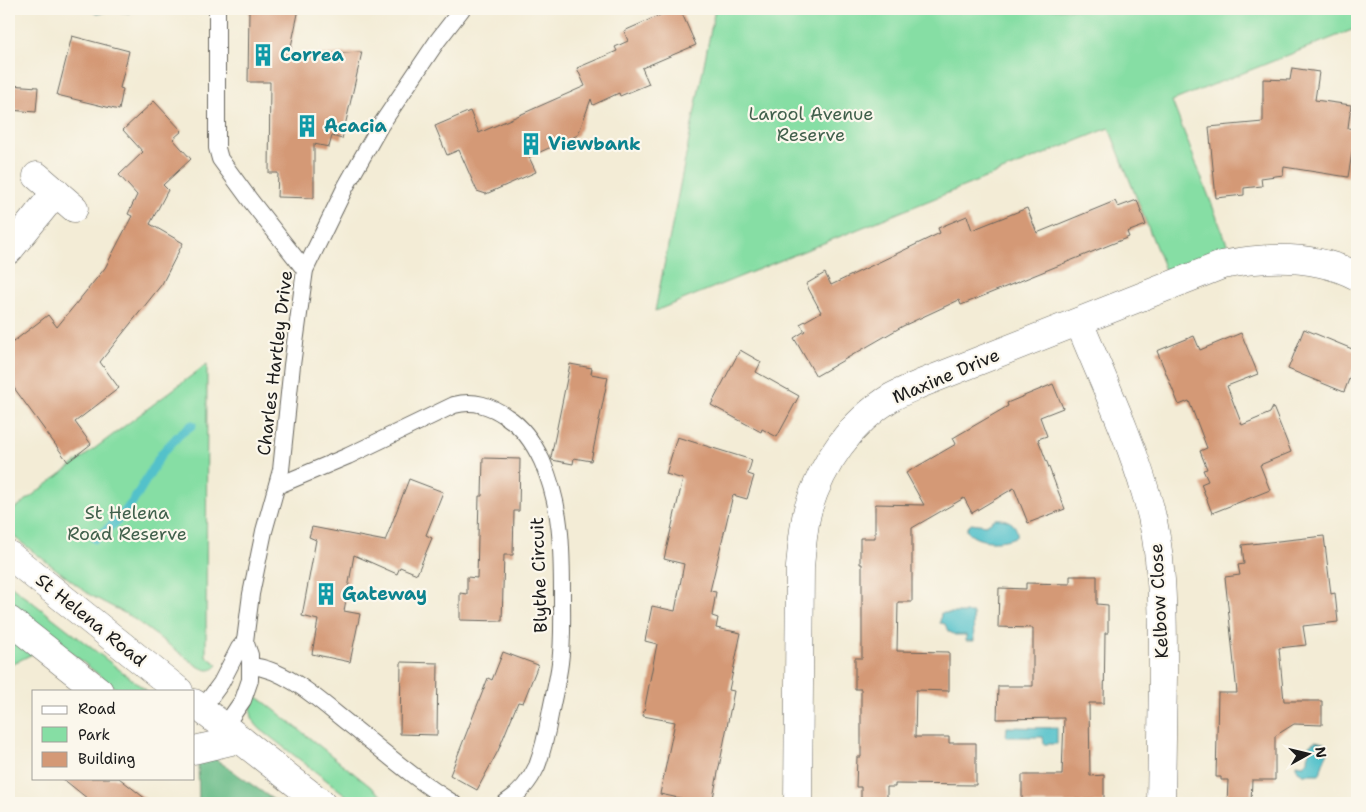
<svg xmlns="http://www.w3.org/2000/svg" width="1366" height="812" font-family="'Shantell Sans',sans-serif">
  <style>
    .green { fill: #86dea4; stroke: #517d60 }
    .forest { fill: #6cbd8a; stroke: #446c53 }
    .water { fill: #53c1ca; stroke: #386e73 }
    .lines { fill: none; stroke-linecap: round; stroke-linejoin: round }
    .stream { stroke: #53c1ca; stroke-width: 9 }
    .building { fill: #d49976 }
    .lane-casing { stroke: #67655d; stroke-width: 18 }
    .street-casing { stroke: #67655d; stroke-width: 29 }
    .secondary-casing { stroke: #67655d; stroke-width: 29 }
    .lane { stroke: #fff; stroke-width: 16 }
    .street { stroke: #fff; stroke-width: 28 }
    .secondary { stroke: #fff; stroke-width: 28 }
    .labels { text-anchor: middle; stroke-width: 4.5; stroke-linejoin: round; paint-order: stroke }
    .culture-label { font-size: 18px; font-weight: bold; fill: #0d838f; stroke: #fbf7ec; text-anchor: start }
    .park-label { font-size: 18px; fill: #41604c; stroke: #fbf7ec }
    .street-label { font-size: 18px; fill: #1c1c1c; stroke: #fbf7ec }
  </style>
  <rect width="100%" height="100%" fill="#fbf7ec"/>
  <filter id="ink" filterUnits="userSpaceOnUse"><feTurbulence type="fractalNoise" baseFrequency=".02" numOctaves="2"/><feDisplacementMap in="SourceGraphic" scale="10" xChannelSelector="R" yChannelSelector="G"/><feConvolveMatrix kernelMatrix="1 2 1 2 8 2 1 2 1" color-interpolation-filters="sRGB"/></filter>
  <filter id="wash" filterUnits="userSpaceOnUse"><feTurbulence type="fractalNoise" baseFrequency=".0096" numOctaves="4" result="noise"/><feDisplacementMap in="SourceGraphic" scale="20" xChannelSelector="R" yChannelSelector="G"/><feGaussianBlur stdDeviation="1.12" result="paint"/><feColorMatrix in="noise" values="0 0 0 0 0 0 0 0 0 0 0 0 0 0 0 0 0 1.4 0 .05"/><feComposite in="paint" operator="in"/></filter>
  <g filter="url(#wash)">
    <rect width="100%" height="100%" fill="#f3ecd6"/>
    <g class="green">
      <polygon points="715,9 1357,9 1357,28 1172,101 1229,249 1165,270 1109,128 655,311"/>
      <path d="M207 364 206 656 218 665C211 673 204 670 196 665L130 616 90 595 9 533V513Z"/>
      <polygon points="9,584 147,691 119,691 9,603"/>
      <polygon points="9,636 32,654 9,666"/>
      <path d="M256 696 267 704 391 803H356L260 729C250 719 248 709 256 696Z"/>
    </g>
    <polygon class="forest" points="214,758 278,803 199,803 198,763"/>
    <g class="water">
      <polygon points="91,9 134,9 129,13 110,10 98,14 93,12"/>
      <path d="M995 519C1006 518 1018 523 1017 536 1004 543 977 544 967 531V527L971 523 986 525Z"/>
      <polygon points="941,613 973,613 974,641 966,641 966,635 955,635 948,631 945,624 940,623"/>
      <polygon points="1007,727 1057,728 1057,744 1044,744 1043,737 1006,737"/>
      <polygon points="1315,741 1325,743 1328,752 1323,763 1320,774 1303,774 1298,771 1296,766 1297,764 1303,765 1308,761 1309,745"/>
    </g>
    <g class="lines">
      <polyline class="stream" points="95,539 118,520 134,500 162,453 180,434 192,425"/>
    </g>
    <g id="blocks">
      <g class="building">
        <polygon points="249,9 299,9 289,56 362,52 342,139 332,136 329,147 314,144 314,198 277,197 278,173 269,173 270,82 248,82"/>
        <polygon points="674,9 680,9 696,45 642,68 649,84 620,96 619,93 593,105 591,99 578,135 529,157 536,172 486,194 477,191 459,150 447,155 435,126 470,111 479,133 585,86 577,68 617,51 615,47 628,41 624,31"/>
        <polygon points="72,36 129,51 120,88 123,89 119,110 57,95"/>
        <polygon points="1292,68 1319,72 1315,100 1351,105 1348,128 1356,129 1348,177 1284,167 1283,175 1261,178 1262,186 1244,188 1244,195 1216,198 1209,127 1263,122 1263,79 1290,80"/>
        <polygon points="9,85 38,87 36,112 9,110"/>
        <polygon points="154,101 182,131 173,139 191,159 163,185 168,190 150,224 183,243 162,284 100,362 119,388 75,422 91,444 68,462 9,381 9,345 48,315 57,327 105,268 132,216 128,214 137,195 119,175 143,152 123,130"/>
        <polygon points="1137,200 1146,225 1127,232 1129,237 961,305 959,300 903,326 816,376 794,338 805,331 800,324 821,312 806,284 825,273 831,285 940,233 938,228 967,216 972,230 1027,208 1037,233 1115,201 1118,207"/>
        <polygon points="1304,329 1357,351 1357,359 1344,392 1288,369"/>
        <polygon points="1241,333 1258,374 1227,386 1242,425 1270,413 1273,407 1291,452 1260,465 1270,490 1212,513 1201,484 1208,481 1203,470 1207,469 1200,451 1207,448 1189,401 1179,405 1157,351 1194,336 1200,350"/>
        <polygon points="740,350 761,362 756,372 799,396 777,437 762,429 761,432 711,405"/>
        <polygon points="570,364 592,368 591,374 608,377 591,461 574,458 573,464 552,460 551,457"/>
        <polygon points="1053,384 1063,408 1040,417 1047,436 1038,439 1065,509 1028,523 1014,488 972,513 964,498 912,528 912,602 898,602 897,651 949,652 949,691 916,690 915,737 949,737 949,743 976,743 976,785 895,784 895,787 887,787 887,803 861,803 861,787 856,787 857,757 861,757 861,689 855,689 855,658 862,658 862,564 860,564 860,538 875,538 875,504 924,505 906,473 956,444 953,438 1008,406 1007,403"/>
        <polygon points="677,437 752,460 748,474 754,476 747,499 733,495 710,591 716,592 712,616 718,618 716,628 741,633 729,690 734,691 712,803 703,803 660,794 675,722 643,716 657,644 645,641 652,606 675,611 684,564 664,559 683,479 666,474"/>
        <polygon points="483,458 520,459 519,511 514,511 513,555 504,555 502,621 460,620 460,593 467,594 467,577 477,578 479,496 482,496"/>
        <polygon points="409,479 443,492 426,535 432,538 417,574 400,567 397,574 354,555 344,611 360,614 350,662 312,654 318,620 302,616 316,540 309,537 312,527 385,541"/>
        <polygon points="1324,536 1331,594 1335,593 1338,622 1303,626 1306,645 1279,648 1284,701 1322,701 1322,725 1294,724 1275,736 1275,780 1252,780 1251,803 1227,803 1228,780 1221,780 1221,777 1216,777 1218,693 1237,693 1225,577 1240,575 1238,565 1244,564 1242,545"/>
        <polygon points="1070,576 1097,576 1097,604 1108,605 1108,633 1105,633 1104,703 1089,703 1090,776 1104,775 1104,803 1022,803 1022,775 1062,775 1064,718 997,719 998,686 1033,686 1033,628 998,627 999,588 1026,589 1026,583 1070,584"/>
        <polygon points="503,652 538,665 523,703 518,702 498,751 477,790 450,775 488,678 492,680"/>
        <polygon points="401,662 438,663 437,735 400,734"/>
        <polygon points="62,778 119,778 151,803 93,803"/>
      </g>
    </g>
  </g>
  <g filter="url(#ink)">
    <use href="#blocks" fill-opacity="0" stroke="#67655d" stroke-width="1"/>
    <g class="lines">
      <defs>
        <g id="lane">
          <polyline points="217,9 217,148 220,159 250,200 305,270"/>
          <path d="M277 486 348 456 454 405C474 400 490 405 507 417 523 427 534 444 542 461 562 507 562 549 562 598 562 620 563 641 560 663 558 680 553 698 550 715 547 732 543 750 537 766 530 781 518 795 505 803"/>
          <path d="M251 666C287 669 322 703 349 724 383 751 416 780 453 803"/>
          <polyline points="202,709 221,683 239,648 245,641"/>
          <polyline points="224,727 243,700 250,680 250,655 245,641 251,594 264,531 281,470 292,365 305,270 346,186 380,126 438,40 462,9"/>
        </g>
        <g id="street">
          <polyline points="37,176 74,208"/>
          <polyline points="9,250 56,192"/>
          <path d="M1079 322C1102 379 1129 435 1146 494 1164 553 1163 614 1163 675 1162 717 1162 760 1161 803"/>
          <polyline points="9,620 99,691"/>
          <polyline points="194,750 240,739"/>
          <path d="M798 803 800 567C802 547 803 528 808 509 822 464 851 422 892 397 901 392 911 388 920 384L1222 265C1266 256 1316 255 1357 276"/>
        </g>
        <g id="secondary">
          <polyline points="9,555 179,691"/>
          <polyline points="194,703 321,803"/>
        </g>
      </defs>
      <use href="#lane" class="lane-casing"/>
      <use href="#street" class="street-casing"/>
      <use href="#secondary" class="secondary-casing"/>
      <use href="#lane" class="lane"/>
      <use href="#street" class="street"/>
      <use href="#secondary" class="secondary"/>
    </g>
  </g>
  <defs>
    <symbol id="building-bare" viewBox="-9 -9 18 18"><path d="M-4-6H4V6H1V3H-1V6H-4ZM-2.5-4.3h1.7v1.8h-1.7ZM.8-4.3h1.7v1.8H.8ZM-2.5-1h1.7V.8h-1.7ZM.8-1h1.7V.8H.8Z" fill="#0f9aa8" stroke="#fbf7ec" stroke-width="2.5" paint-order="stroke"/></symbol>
  </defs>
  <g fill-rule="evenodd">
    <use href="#building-bare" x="247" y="39" width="32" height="32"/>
    <use href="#building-bare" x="291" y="110" width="32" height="32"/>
    <use href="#building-bare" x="515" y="128" width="32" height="32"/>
    <use href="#building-bare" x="310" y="578" width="32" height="32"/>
  </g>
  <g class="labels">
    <g class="culture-label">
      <text x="280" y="61">Correa</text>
      <text x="324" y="132">Acacia</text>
      <text x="548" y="150">Viewbank</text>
      <text x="342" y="600">Gateway</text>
    </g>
    <g class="park-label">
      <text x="811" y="120">Larool Avenue<tspan x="811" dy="21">Reserve</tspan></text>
      <text x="127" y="519">St Helena<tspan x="127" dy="21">Road Reserve</tspan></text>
    </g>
    <g class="street-label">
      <text transform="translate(275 363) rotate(-83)" y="6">Charles Hartley Drive</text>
      <text transform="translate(946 376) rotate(-23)" y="6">Maxine Drive</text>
      <text transform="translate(539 575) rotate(-92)" y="6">Blythe Circuit</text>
      <text transform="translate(1159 601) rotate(-93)" y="6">Kelbow Close</text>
      <text transform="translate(91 620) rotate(39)" y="6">St Helena Road</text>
    </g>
  </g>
  <rect width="1366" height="812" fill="none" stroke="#fbf7ec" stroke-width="30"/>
  <rect x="32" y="690" width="162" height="90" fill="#fbf7ec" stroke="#a29f99"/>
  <rect x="42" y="706" width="25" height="8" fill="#ffffff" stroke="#a29f99"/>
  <text x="78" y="714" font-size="15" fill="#1c1c1c">Road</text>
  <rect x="42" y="727" width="25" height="15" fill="#86dea4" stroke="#a29f99"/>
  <text x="78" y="740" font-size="15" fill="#1c1c1c">Park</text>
  <rect x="42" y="752" width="25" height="15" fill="#d49976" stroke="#a29f99"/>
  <text x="78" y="764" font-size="15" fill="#1c1c1c">Building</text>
  <g transform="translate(1308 754) rotate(82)" stroke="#fbf7ec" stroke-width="4" paint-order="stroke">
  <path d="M0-4L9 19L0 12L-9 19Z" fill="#1c1c1c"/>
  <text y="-8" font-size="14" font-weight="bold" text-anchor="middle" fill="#1c1c1c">N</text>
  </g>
</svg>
